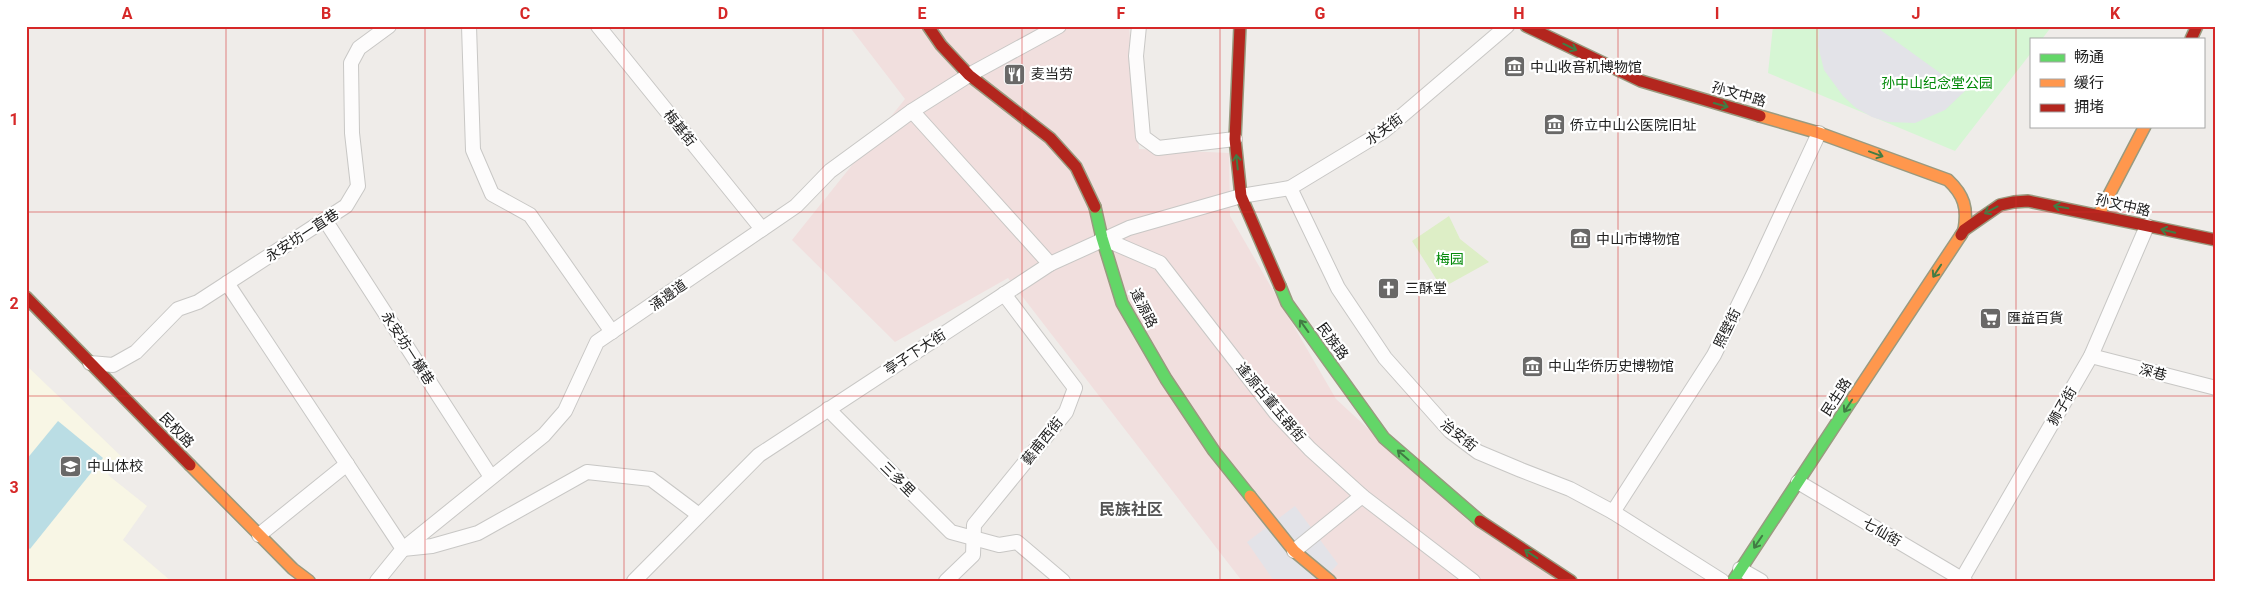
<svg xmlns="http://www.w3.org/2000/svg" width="2242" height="607" font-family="Roboto,'Noto Sans SC',sans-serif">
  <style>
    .commercial { fill: #f1dfde }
    .education { fill: #f8f6e5 }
    .grass { fill: #ddeec6 }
    .park { fill: #d6f6d4 }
    .plaza { fill: #e3e3e8 }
    .water { fill: #badde4 }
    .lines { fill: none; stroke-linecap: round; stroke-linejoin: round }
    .street-casing { stroke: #c8c7c5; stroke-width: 16 }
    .fast-casing { stroke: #999a7f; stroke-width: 14 }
    .slow-casing { stroke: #999a7f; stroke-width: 14 }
    .jam-casing { stroke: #999a7f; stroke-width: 14 }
    .street { stroke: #fdfcfc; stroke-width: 14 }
    .fast { stroke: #63d668; stroke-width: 11 }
    .slow { stroke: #ff974d; stroke-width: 11 }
    .jam { stroke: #b3261e; stroke-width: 11 }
    .oneway { stroke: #427c44 }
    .grid { fill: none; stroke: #d62828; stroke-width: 1; stroke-opacity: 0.55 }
    .labels { text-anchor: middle; stroke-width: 4.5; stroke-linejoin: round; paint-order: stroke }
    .poi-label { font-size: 14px; fill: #212121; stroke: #fff; text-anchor: start }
    .park-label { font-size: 14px; fill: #038a08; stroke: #fff }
    .street-label { font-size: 14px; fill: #212121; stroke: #fff }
    .quarter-label { font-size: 16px; font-weight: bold; fill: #545454; stroke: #fff }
    .neatline { fill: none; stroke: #d62828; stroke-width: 2 }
    .grid-label { font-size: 16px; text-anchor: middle; font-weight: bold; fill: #d62828 }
  </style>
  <rect width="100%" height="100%" fill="#efece9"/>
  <polygon class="commercial" points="849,26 1002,26 1004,29 1012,26 1129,26 1139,149 1229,153 1230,216 1336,399 1467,520 1559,581 1242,581 1008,278 895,342 792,240 905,99"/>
  <polygon class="education" points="26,365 123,458 108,475 147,506 123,540 171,581 26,581"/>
  <polygon class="grass" points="1449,216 1460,239 1489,262 1442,288 1412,241"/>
  <polygon class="park" points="1773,26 2052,26 2042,39 2031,39 2031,53 1955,151 1768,73"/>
  <g class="plaza">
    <polygon points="1819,26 1875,26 1965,91 1945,110 1915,123 1888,122 1872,117 1856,108 1843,96 1824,70 1818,46"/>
    <polygon points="1295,506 1338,564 1322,581 1274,581 1247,542"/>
  </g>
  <polygon class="water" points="58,421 103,458 30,549 26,546 26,460"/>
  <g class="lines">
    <defs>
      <g id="street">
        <polyline points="469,26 473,150 492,194 530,215 612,332"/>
        <polyline points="598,26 762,229"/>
        <polyline points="1139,26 1136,56 1143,137 1158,148 1235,139"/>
        <polyline points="912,111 1050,264"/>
        <polyline points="1290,188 1338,288 1385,358 1450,431 1478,452 1521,470 1570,489 1613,512 1722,581"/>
        <polyline points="325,220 491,477"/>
        <polyline points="1102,238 1160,263 1276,413 1310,449 1362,496 1473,581"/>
        <polyline points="227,283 403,549 432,546 478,533 587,472 651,479 699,515"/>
        <polyline points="2091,356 2216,388"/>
        <polyline points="90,363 113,365 136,352 178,309 198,302 346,206 358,186 352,133 351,63 359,48 389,26"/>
        <polyline points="828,409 951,532 999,545 1017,542 1063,581"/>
        <polyline points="1798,482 1965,581"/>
        <polyline points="1613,512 1714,355 1754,273 1819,133"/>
        <polyline points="259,535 347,464"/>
        <polyline points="1294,551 1362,496"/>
        <polyline points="1740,569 1761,581"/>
        <polyline points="1962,579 2091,356 2147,226"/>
        <polyline points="377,581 403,549 544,435 565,411 597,342 796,206 830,171 912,111 969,75 1059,26"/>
        <polyline points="634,581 759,455 1050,264 1129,228 1241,196 1290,188 1384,131 1507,26"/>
        <polyline points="946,581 973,555 974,525 1066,412 1075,388 1004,294"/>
      </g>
      <g id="fast">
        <polyline points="1095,207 1102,238 1122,303 1166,379 1214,451 1250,496"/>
        <polyline points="1280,286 1287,303 1384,438 1480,521"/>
        <polyline points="1733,581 1853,398"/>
      </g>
      <g id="slow">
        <path d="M1760 116 1819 133 1948 180C1964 195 1968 208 1964 230"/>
        <polyline points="2099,214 2145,126"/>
        <polyline points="1853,398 1961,235"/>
        <polyline points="190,465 293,569 309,581"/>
        <polyline points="1250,496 1294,551 1330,581"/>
      </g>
      <g id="jam">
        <polyline points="928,26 941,45 969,75 1050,138 1076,167 1095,207"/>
        <polyline points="1240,26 1235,139 1241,196 1280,286"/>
        <polyline points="1526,26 1641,81 1760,116"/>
        <polyline points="2191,39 2197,26"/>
        <polyline points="1961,235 1964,230 2000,205 2014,202 2028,201 2216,240"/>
        <polyline points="26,297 190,465"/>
        <polyline points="1480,521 1571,581"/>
      </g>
    </defs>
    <use href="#street" class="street-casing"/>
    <use href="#fast" class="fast-casing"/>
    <use href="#slow" class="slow-casing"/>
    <use href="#jam" class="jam-casing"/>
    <use href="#street" class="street"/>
    <use href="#fast" class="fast"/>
    <use href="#slow" class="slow"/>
    <use href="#jam" class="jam"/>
  </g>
  <defs><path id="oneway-shaft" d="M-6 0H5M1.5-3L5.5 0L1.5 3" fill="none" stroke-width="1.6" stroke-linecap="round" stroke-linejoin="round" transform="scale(1.25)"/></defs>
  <g class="oneway">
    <use href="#oneway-shaft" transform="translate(1570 47) rotate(26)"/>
    <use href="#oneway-shaft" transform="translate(1721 105) rotate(16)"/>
    <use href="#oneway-shaft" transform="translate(1876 154) rotate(20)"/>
    <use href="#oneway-shaft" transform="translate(1237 162) rotate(-96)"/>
    <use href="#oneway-shaft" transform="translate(2061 207) rotate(-170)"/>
    <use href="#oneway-shaft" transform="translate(1991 210) rotate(152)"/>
    <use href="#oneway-shaft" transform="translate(2168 231) rotate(-166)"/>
    <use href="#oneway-shaft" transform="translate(1937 271) rotate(123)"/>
    <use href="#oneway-shaft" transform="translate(1304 326) rotate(-126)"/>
    <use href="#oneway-shaft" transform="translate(1848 406) rotate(123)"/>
    <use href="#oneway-shaft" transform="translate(1403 455) rotate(-139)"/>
    <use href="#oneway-shaft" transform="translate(1758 542) rotate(124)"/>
    <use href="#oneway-shaft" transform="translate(1531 554) rotate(-147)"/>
  </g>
  <path class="grid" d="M226 26V581M425 26V581M624 26V581M823 26V581M1022 26V581M1220 26V581M1419 26V581M1618 26V581M1817 26V581M2016 26V581M26 212H2216M26 396H2216"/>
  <defs>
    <symbol id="museum-square" viewBox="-11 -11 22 22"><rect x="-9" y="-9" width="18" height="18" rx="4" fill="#696867" stroke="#fff"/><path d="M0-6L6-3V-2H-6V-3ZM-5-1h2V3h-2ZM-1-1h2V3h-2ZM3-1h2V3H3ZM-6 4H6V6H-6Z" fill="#fff"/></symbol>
    <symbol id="restaurant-square" viewBox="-11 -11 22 22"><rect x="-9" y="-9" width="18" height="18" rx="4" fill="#696867" stroke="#fff"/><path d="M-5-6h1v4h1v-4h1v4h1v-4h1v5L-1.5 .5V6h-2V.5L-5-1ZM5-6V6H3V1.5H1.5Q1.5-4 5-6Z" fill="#fff"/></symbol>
    <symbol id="church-square" viewBox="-11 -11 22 22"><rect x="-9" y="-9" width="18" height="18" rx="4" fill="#696867" stroke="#fff"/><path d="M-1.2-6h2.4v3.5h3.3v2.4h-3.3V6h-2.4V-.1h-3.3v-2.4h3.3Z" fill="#fff"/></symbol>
    <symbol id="supermarket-square" viewBox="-11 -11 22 22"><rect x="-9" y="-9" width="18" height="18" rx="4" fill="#696867" stroke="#fff"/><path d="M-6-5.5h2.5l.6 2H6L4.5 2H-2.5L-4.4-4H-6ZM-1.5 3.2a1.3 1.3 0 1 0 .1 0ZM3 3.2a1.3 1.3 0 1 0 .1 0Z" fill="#fff"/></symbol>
    <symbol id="school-square" viewBox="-11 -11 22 22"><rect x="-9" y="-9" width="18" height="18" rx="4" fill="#696867" stroke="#fff"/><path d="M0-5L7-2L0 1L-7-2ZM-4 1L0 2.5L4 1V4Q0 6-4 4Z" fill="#fff"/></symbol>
  </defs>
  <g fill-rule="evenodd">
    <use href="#museum-square" x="1502" y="54" width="25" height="25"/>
    <use href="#restaurant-square" x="1002" y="62" width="25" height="25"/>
    <use href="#museum-square" x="1542" y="112" width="25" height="25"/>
    <use href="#museum-square" x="1568" y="226" width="25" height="25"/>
    <use href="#church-square" x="1376" y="276" width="25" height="25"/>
    <use href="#supermarket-square" x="1978" y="306" width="25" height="25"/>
    <use href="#museum-square" x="1520" y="354" width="25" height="25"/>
    <use href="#school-square" x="58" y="454" width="25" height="25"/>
  </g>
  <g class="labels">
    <g class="poi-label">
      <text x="1530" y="72">中山收音机博物馆</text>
      <text x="1031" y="79">麦当劳</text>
      <text x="1570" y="130">侨立中山公医院旧址</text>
      <text x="1596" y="244">中山市博物馆</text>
      <text x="1405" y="293">三酥堂</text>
      <text x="2007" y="323">匯益百貨</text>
      <text x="1548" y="371">中山华侨历史博物馆</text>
      <text x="87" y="471">中山体校</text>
    </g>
    <g class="park-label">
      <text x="1937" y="88">孙中山纪念堂公园</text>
      <text x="1450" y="264">梅园</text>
    </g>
    <g class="street-label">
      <text transform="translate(1739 94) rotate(16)" y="5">孙文中路</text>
      <text transform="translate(680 128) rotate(51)" y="5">梅基街</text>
      <text transform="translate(1384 129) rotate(-36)" y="5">水关街</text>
      <text transform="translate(2123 205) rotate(13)" y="5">孙文中路</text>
      <text transform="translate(302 235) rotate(-33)" y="5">永安坊一直巷</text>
      <text transform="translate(668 295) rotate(-35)" y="5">涌邊道</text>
      <text transform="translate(1144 308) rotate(63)" y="5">逢源路</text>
      <text transform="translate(1727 328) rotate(-64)" y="5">照壁街</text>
      <text transform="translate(1333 341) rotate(54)" y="5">民族路</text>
      <text transform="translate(408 348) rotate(57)" y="5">永安坊一橫巷</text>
      <text transform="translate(915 352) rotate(-33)" y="5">亭子下大街</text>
      <text transform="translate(2153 372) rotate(15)" y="5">深巷</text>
      <text transform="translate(1836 397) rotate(-57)" y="5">民生路</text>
      <text transform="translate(1271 402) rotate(50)" y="5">逢源古董玉器街</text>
      <text transform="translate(2062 406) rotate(-60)" y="5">狮子街</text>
      <text transform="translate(177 430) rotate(46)" y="5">民权路</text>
      <text transform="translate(1459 435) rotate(39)" y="5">治安街</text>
      <text transform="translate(1042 441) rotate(-51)" y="5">藝甫西街</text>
      <text transform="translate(898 479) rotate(45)" y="5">三多里</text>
      <text transform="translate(1882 532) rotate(30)" y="5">七仙街</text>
    </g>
    <g class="quarter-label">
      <text x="1131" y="515">民族社区</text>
    </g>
  </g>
  <rect width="2242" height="607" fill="none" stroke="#ffffff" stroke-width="55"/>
  <rect x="2030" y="38" width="175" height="90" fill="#ffffff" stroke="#a6a6a6"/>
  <rect x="2040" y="54" width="25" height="8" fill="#63d668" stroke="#a6a6a6"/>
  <text x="2074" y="62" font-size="15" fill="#212121">畅通</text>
  <rect x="2040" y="79" width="25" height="8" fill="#ff974d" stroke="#a6a6a6"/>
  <text x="2074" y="88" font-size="15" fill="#212121">缓行</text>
  <rect x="2040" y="104" width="25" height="8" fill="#b3261e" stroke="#a6a6a6"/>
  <text x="2074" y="112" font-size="15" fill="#212121">拥堵</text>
  <rect x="28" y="28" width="2186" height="552" class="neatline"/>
  <g class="grid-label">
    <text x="127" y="19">A</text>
    <text x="326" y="19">B</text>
    <text x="525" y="19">C</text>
    <text x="723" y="19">D</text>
    <text x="922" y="19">E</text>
    <text x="1121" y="19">F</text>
    <text x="1320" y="19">G</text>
    <text x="1519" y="19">H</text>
    <text x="1717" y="19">I</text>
    <text x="1916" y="19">J</text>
    <text x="2115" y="19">K</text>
    <text x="14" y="125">1</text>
    <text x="14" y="309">2</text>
    <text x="14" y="493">3</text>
  </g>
</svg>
